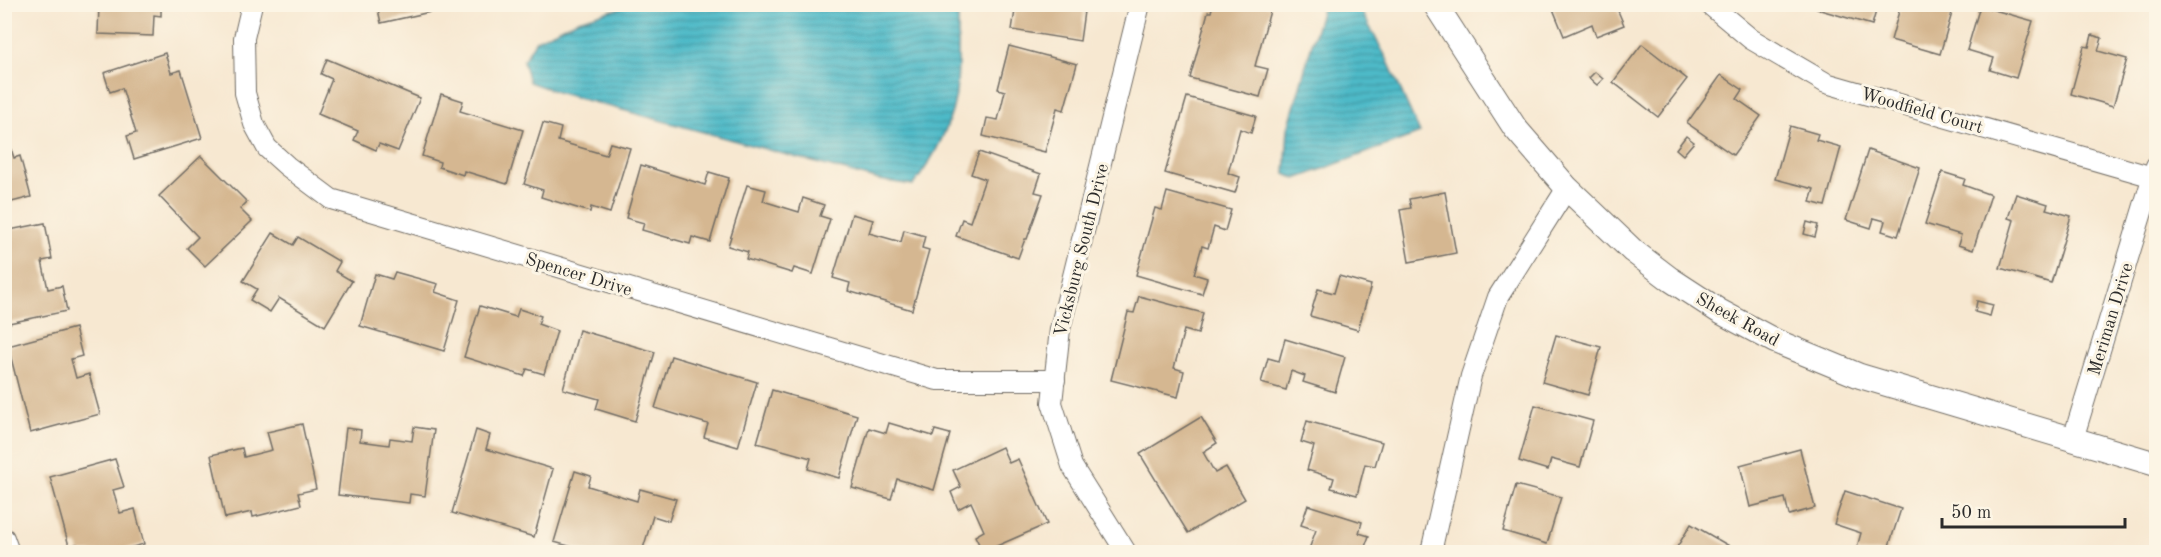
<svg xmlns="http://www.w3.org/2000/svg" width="2161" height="557" font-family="'Old Standard TT',serif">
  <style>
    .water { fill: url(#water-rules); stroke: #3c727a; stroke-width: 1.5 }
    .building { fill: #d5b791 }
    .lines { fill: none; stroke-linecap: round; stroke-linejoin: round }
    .minor-casing { stroke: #726d65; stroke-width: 22 }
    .tertiary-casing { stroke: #726d65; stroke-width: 26 }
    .minor { stroke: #fff; stroke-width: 20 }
    .tertiary { stroke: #fff; stroke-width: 24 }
    .labels { text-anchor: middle; stroke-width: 6; stroke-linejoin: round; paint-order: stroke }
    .street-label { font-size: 18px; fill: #2b2b2b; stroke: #fcf5e5 }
  </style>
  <defs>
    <pattern id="water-rules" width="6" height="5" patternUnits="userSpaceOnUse" patternTransform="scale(1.5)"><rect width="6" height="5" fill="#4ebac8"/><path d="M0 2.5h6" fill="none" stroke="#4197a3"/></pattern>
  </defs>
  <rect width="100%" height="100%" fill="#fcf5e5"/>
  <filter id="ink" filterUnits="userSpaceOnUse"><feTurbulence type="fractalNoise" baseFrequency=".0167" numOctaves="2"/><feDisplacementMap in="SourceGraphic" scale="12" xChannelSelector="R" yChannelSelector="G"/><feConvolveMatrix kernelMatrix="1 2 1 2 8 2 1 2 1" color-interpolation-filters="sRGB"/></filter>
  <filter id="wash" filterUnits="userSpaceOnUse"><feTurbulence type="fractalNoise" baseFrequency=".008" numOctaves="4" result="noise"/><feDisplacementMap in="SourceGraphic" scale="24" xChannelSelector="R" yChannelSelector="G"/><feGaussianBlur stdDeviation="1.35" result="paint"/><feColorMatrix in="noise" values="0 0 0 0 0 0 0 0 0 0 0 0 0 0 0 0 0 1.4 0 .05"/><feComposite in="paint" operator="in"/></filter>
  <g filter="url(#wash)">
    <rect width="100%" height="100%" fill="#f7e8d1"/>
    <g class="water">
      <path d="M631 5H958C958 31 959 58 957 84 955 119 934 159 913 185L879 180 560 93 529 82 523 61 536 40 578 20Z"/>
      <polygon points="1323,5 1358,5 1387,59 1420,133 1296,179 1285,174 1288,129"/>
    </g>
    <g id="blocks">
      <g class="building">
        <polygon points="99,4 161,4 161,16 154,15 153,36 98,34"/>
        <polygon points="1016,4 1085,4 1080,41 1012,30"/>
        <polygon points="1213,4 1261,4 1271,7 1255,66 1268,69 1260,97 1190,78 1208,12 1211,12"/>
        <polygon points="1551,4 1615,4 1624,25 1596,36 1592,24 1564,36"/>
        <polygon points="1819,4 1878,4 1872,25 1817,9"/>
        <polygon points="1901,4 1923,4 1952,13 1940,54 1891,40"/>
        <polygon points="377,5 460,5 461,11 450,14 448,8 381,23"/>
        <polygon points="1980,6 2033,21 2016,78 1990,70 1994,58 1967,50"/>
        <polygon points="2092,35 2102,38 2098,51 2127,59 2113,106 2071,94 2084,46 2089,47"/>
        <polygon points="1642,44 1687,79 1658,117 1613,82"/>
        <polygon points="1009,46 1077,64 1064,110 1057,108 1045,152 983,136 987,118 998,120 1005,91 998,89"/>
        <polygon points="165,53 171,73 181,70 202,138 134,159 127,136 136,133 122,88 110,92 104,73"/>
        <polygon points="327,59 420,98 398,151 379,144 376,150 354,140 358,131 318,114 332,79 321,74"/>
        <polygon points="1595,72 1603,79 1597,85 1589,78"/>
        <polygon points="1721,75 1743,90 1737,99 1761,116 1733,155 1687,123"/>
        <polygon points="441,94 463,101 460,111 523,130 507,184 464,171 463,175 439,167 440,162 422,156"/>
        <polygon points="1187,97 1256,116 1251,133 1240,129 1228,173 1240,177 1235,193 1165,173"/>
        <polygon points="543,123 561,128 558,141 606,155 610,143 630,148 610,213 591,207 590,212 541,197 543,190 524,184"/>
        <polygon points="1790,126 1818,134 1816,140 1841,147 1825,206 1810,202 1814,189 1775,179"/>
        <polygon points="4,127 14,158 20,156 31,197 4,204"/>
        <polygon points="1686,136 1694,142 1683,155 1676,149"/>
        <polygon points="1868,150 1920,168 1898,236 1882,231 1885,221 1874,218 1871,228 1846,220"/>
        <polygon points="979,152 1041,174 1035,192 1043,194 1027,239 1025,239 1018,258 956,236 962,219 970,222 985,179 971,174"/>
        <polygon points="201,156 247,202 240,209 252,221 205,266 187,248 198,237 159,196"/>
        <polygon points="641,165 705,185 709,172 729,178 710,242 692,237 690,244 642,230 644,223 626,218"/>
        <polygon points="1942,172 1965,179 1963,185 1991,195 1973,250 1958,245 1961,235 1925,224"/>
        <polygon points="747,185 766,190 763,201 799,212 803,198 824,205 820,216 830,219 813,274 794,268 792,273 746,259 748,252 728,246"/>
        <polygon points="1167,192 1231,210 1225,231 1214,227 1208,248 1202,246 1194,274 1207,278 1202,294 1136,275 1155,208 1162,210"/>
        <polygon points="1445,192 1456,253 1409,262 1400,210 1411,208 1409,199"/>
        <polygon points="2016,194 2048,204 2046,209 2071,216 2051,283 2000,268 2014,220 2008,218"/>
        <polygon points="852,214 873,220 869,233 901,242 904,230 925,236 922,248 929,250 912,310 848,291 850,283 833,278"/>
        <polygon points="1807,222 1818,225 1815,237 1804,234"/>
        <polygon points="45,223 52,259 42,261 48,289 62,286 67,311 4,324 4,231"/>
        <polygon points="273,233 293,245 298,237 340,262 335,271 352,281 325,326 279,298 270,312 250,300 257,289 243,281"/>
        <polygon points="395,272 438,284 435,292 459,300 444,351 360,326 375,274 392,279"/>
        <polygon points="1339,276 1371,285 1358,330 1310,316 1318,289 1334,293"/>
        <polygon points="1139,296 1203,313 1198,334 1184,330 1174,368 1184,371 1178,397 1111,380 1128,312 1134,313"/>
        <polygon points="1977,301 1993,305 1990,316 1975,312"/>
        <polygon points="480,306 516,317 519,309 541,316 538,324 557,331 544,374 527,369 524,376 464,357"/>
        <polygon points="75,328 82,356 71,359 76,378 89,374 100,414 30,433 8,346"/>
        <polygon points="579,330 655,352 635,421 596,409 599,399 563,389"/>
        <polygon points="1556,335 1601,347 1588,395 1542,382"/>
        <polygon points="1285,339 1345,357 1335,392 1303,382 1305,376 1291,371 1286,390 1261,383 1268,358 1279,361"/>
        <polygon points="671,356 757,382 738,447 704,437 708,424 655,408"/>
        <polygon points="772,390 857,415 839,478 808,469 811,458 757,443"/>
        <polygon points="1535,405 1593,421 1580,467 1551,459 1548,470 1519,461"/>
        <polygon points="1201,417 1217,443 1203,452 1215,473 1226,467 1245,499 1188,533 1140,454"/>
        <polygon points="1307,421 1382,442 1375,466 1365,464 1357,495 1331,488 1334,478 1307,470 1314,446 1301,442"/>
        <polygon points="889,423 933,436 935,430 950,434 934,490 897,479 891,499 852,488 869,428 886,433"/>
        <polygon points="302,424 316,489 298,493 301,505 253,517 252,512 225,518 211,455 242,448 244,457 272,450 267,432"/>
        <polygon points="414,427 434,430 425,496 410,494 409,503 338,495 346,428 361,430 360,441 389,445 390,438 412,441"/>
        <polygon points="476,430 490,435 486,449 553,469 534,537 452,513"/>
        <polygon points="1002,447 1009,463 1018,459 1047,524 983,552 975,536 984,531 971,502 958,509 951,492 961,487 953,470"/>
        <polygon points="1800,449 1815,508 1789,515 1785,498 1750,507 1740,465"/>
        <polygon points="115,459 124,487 113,490 120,513 135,509 144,544 114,552 79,552 77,544 69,546 50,477"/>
        <polygon points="575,471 591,476 588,486 637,501 640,489 676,499 669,521 653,516 642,552 591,552 554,542"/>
        <polygon points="1516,485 1561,497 1547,544 1503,531"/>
        <polygon points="1845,491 1901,509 1887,552 1862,552 1856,551 1861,533 1834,524"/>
        <polygon points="1308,505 1362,522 1359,533 1369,536 1363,552 1308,552 1316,530 1301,525"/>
        <polygon points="1691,524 1731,547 1727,552 1674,552"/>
      </g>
    </g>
  </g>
  <g filter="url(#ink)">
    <use href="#blocks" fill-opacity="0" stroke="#726d65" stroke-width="1.5"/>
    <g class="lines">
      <defs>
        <g id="minor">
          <polyline points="252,4 244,38 245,93 254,124 267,148 287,166 331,199 937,380 1055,380"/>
          <polyline points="1709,4 1751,39 1826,83 2153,177"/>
          <polyline points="2073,439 2156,166"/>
          <polyline points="4,538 9,552"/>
          <polyline points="1126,552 1072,466 1052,403 1060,329 1140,4"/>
          <polyline points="1431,552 1471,376 1498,297 1567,188"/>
        </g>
        <polyline id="tertiary" points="1435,4 1515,128 1567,188 1633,251 1670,279 1719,311 1775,341 1860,376 2156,464"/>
      </defs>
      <use href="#minor" class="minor-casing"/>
      <use href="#tertiary" class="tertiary-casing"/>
      <use href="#minor" class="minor"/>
      <use href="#tertiary" class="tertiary"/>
    </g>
  </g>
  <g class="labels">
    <g class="street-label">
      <text transform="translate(1922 110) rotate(16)" y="6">Woodfield Court</text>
      <text transform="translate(1081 250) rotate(-76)" y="6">Vicksburg South Drive</text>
      <text transform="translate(579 274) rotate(17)" y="6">Spencer Drive</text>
      <text transform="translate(1738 319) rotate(29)" y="6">Sheek Road</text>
      <text transform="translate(2110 319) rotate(-73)" y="6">Meriman Drive</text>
    </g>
  </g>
  <rect width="2161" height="557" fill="none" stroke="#fcf5e5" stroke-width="24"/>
  <path d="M1942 518v9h183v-9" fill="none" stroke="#2b2b2b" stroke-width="3"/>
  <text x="1951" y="518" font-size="18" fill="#2b2b2b" stroke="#fcf5e5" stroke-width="4.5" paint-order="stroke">50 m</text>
</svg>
